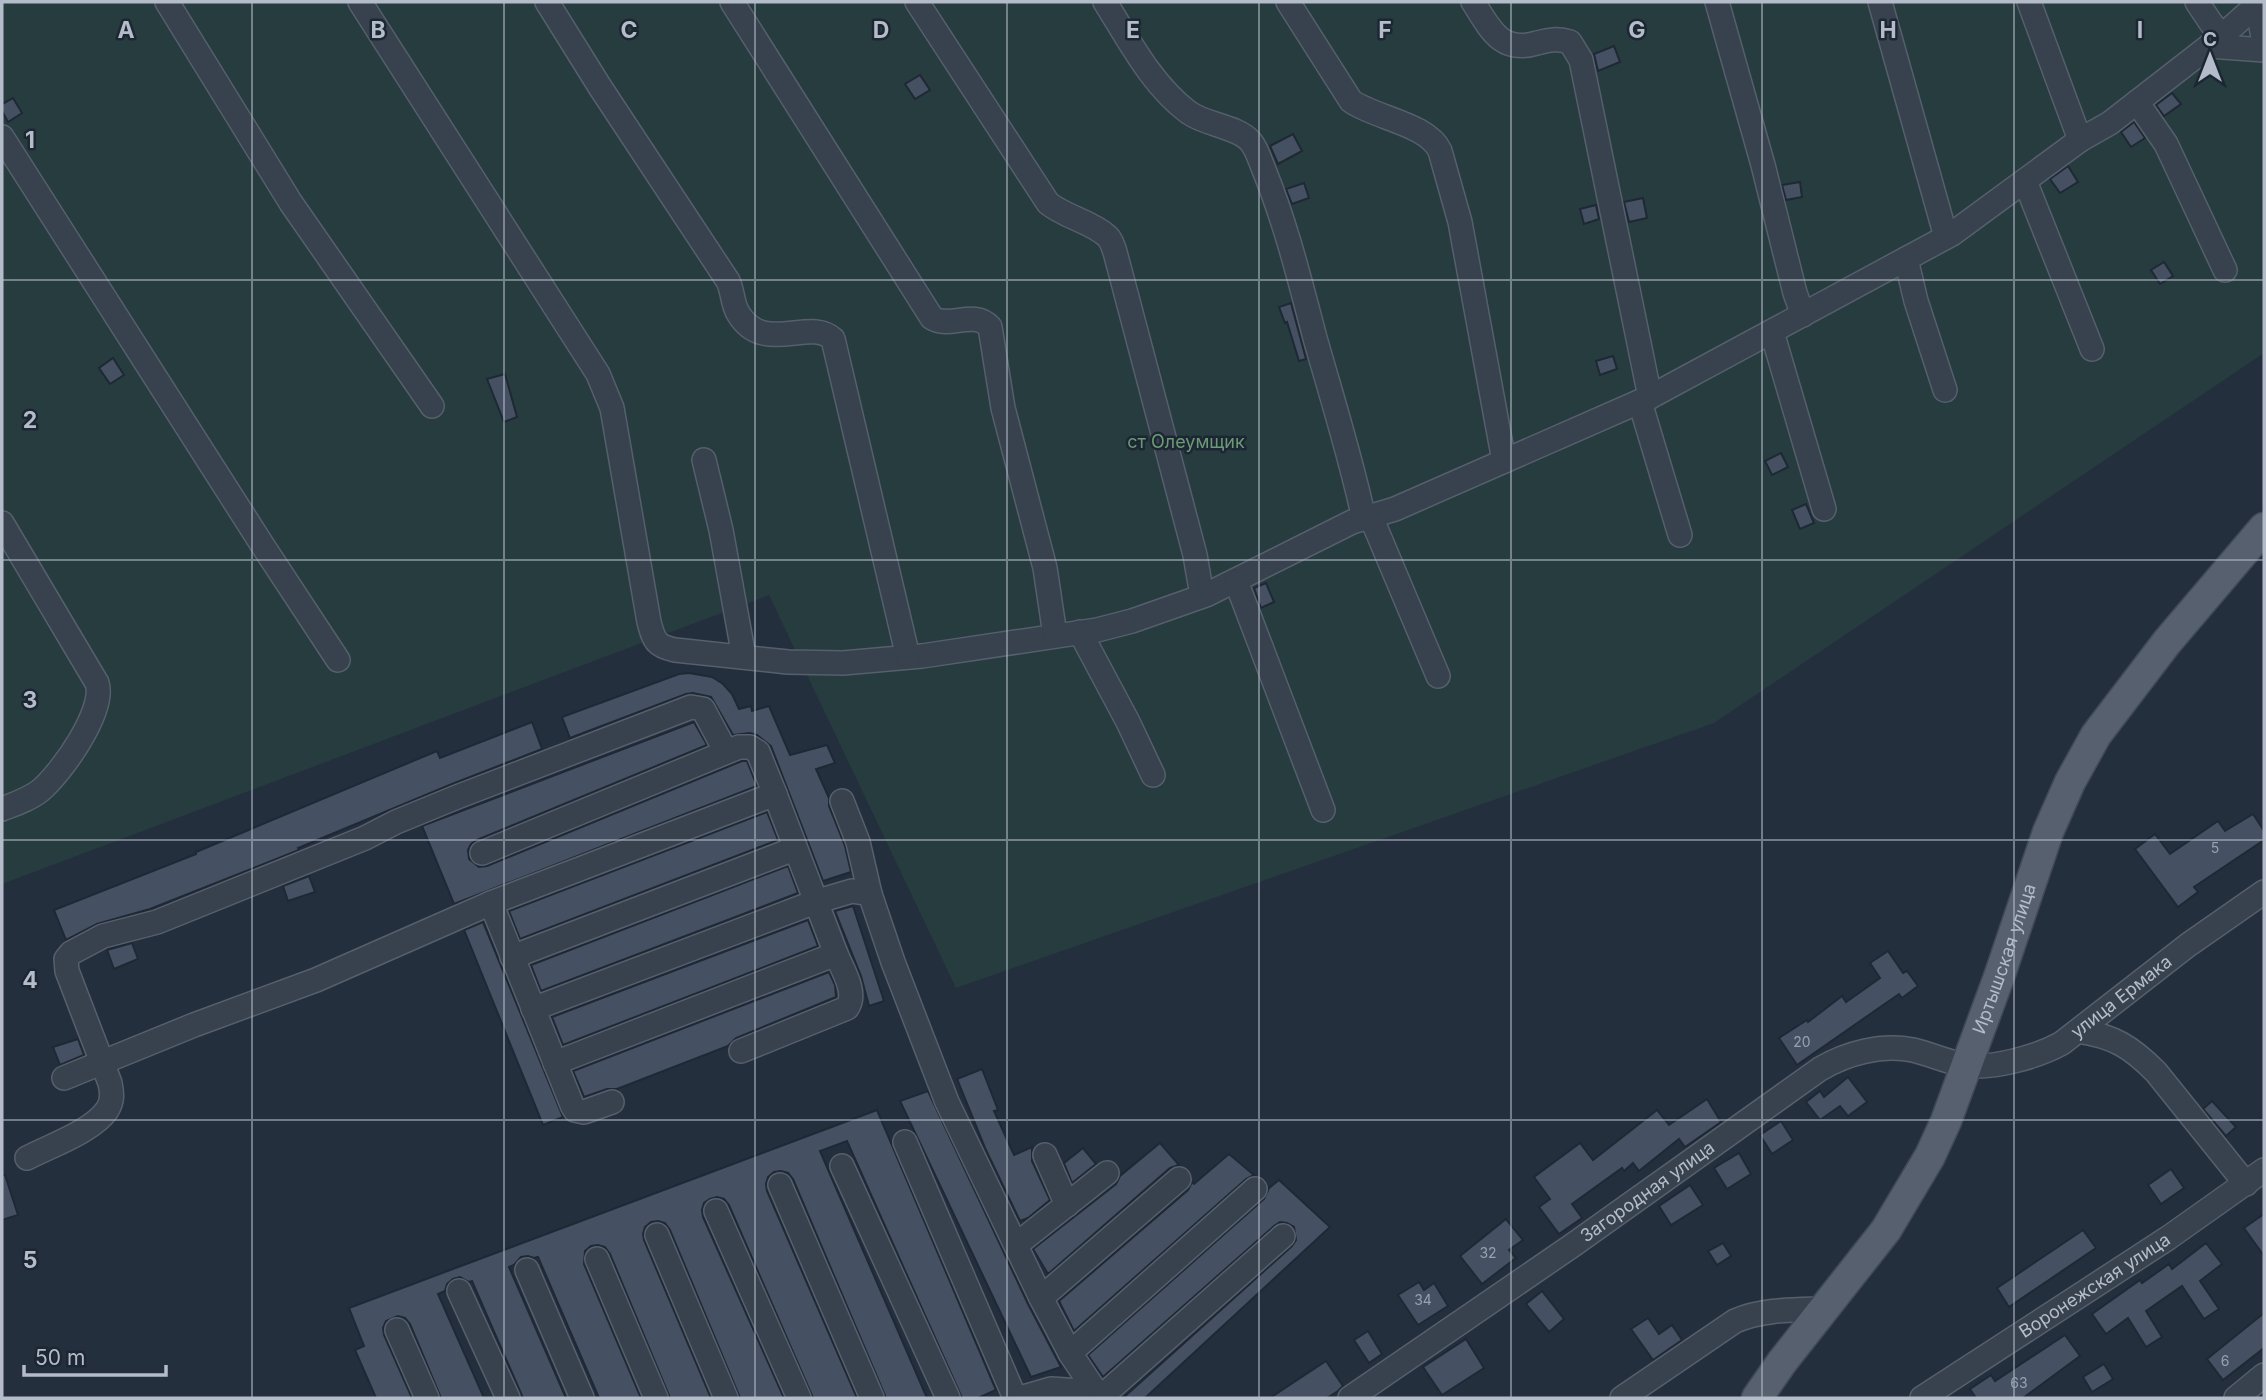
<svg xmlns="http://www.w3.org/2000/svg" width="2266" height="1400" font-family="Inter,sans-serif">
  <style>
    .green { fill: #263c3f }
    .building { fill: #455162; stroke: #1f2835; stroke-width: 2 }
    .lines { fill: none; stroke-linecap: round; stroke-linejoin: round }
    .minor-casing { stroke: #565f6c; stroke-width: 26 }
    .major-casing { stroke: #414a57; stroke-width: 33 }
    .minor { stroke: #38414e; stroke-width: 23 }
    .major { stroke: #56606e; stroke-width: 30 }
    .grid { fill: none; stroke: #b4bcc9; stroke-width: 2; stroke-opacity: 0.55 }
    .labels { text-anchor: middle; stroke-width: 5; stroke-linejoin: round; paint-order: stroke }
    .number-label { font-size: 14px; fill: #98a1af }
    .park-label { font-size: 18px; fill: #6b9a76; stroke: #1d2633 }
    .street-label { font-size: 18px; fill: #b4bcc9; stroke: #1d2633 }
    .grid-label { font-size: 23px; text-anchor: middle; font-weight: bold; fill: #b4bcc9; stroke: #1d2633; stroke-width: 5; stroke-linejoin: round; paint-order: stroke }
  </style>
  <rect width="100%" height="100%" fill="#242f3e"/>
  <polygon class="green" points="2,2 2264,2 2264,353 1714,723 956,988 769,595 2,884"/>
  <g class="building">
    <polygon points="1614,46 1620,62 1598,71 1594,54"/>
    <polygon points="920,75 930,90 915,99 905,84"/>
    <polygon points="2172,93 2181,104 2164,116 2156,105"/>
    <polygon points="13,98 22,113 8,122 2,111 2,104"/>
    <polygon points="2134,122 2145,138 2131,147 2121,132"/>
    <polygon points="1293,134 1302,151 1278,164 1270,146"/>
    <polygon points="2068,166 2078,182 2060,193 2050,179"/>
    <polygon points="1800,182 1802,197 1786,200 1782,185"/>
    <polygon points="1304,183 1309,198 1292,204 1286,189"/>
    <polygon points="1643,198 1647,218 1629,222 1624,202"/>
    <polygon points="1596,205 1599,219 1584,224 1580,209"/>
    <polygon points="2164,262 2173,276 2160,284 2151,270"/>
    <polygon points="1291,303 1306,359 1299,361 1287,322 1285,323 1279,307"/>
    <polygon points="1613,356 1617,369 1600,375 1596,361"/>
    <polygon points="113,358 124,375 110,384 99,368"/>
    <polygon points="505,374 517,417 504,422 487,379"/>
    <polygon points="1781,453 1788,467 1772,475 1765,461"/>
    <polygon points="1806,504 1814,523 1800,529 1792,510"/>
    <polygon points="1266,583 1274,602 1261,608 1254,588"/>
    <polygon points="689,673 712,677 723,684 732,694 739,709 751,706 752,711 769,706 790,755 827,745 835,763 816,769 829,798 829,806 845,846 851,872 823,881 771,746 757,735 750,733 733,735 711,697 693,693 686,694 570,738 562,717 679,674"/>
    <polygon points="532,722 542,749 452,784 298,848 299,850 150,909 97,924 66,940 54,910 196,854 196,852 437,751 440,758"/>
    <polygon points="694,722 707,745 477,840 471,844 468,850 469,859 479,867 487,866 742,761 747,761 757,786 454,904 422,826"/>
    <polygon points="767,812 778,840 520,939 509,911"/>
    <polygon points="2253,814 2264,831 2264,840 2194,887 2198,892 2178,907 2135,849 2155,834 2170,854 2218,821 2225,831"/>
    <polygon points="788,866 798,893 541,991 531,965"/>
    <polygon points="309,876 315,892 288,901 283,886"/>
    <polygon points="853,906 884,1001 869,1006 861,976 835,911"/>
    <polygon points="808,920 818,946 563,1045 552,1017"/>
    <polygon points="483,922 563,1117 543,1125 464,930"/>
    <polygon points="132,943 138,959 114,969 107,950"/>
    <polygon points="1888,951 1903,973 1907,971 1918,986 1902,998 1899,994 1797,1065 1779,1038 1807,1020 1808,1022 1842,996 1846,1002 1880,978 1870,963"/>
    <polygon points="829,972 835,985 836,997 736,1038 728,1046 617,1089 607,1089 584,1097 573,1071"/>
    <polygon points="78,1039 84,1055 60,1065 53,1047"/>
    <polygon points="982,1069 998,1110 994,1111 1014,1155 1032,1147 1032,1161 1050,1200 1028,1218 1020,1221 985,1148 957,1079"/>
    <polygon points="1848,1077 1867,1102 1848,1116 1840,1106 1820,1120 1806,1102 1820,1091 1824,1097"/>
    <polygon points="928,1091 1028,1304 1061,1367 1031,1377 900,1101"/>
    <polygon points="1707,1099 1721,1122 1685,1147 1679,1139 1639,1171 1633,1163 1624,1171 1622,1168 1572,1204 1582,1218 1559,1234 1539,1207 1550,1199 1534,1177 1580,1143 1593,1160 1657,1110 1669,1125"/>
    <polygon points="2212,1101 2236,1127 2226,1136 2203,1109"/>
    <polygon points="877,1110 996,1390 978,1398 962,1398 847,1141 820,1151 927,1398 886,1398 793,1179 788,1173 781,1171 774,1172 768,1177 766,1184 767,1191 857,1398 813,1398 729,1205 724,1199 717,1197 710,1199 704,1203 702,1210 703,1217 784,1398 740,1398 670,1230 665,1223 658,1221 651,1222 645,1227 643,1234 644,1240 711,1398 670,1398 610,1254 605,1247 598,1245 591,1246 585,1251 584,1264 641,1398 599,1398 538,1257 534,1258 528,1256 521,1257 514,1265 509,1267 566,1398 523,1398 472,1281 469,1282 460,1277 453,1279 447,1284 445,1291 438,1294 484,1398 441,1398 410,1324 405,1318 398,1316 386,1321 383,1328 384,1335 412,1398 376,1398 355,1350 364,1346 349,1308"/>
    <polygon points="1781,1121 1793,1140 1772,1154 1760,1135"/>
    <polygon points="1160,1143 1179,1165 1170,1168 1048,1274 1033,1249 1116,1184 1120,1176"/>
    <polygon points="1083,1148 1096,1164 1072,1183 1064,1163"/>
    <polygon points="1739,1153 1751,1174 1727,1189 1714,1168"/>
    <polygon points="1229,1154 1254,1175 1246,1179 1074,1331 1059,1301 1188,1190 1192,1182 1194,1184"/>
    <polygon points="2171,1169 2184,1188 2161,1204 2148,1185"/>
    <polygon points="2,1175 5,1175 18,1215 2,1220"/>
    <polygon points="1279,1180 1330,1227 1145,1398 1123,1398 1292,1246 1296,1240 1294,1227 1287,1223 1280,1222 1274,1226 1103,1377 1088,1355 1264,1199 1269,1188"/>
    <polygon points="1690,1185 1703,1205 1671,1225 1659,1206"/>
    <polygon points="2264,1214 2264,1256 2244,1228"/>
    <polygon points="1506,1219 1523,1240 1509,1250 1516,1258 1482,1284 1460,1256"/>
    <polygon points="2083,1230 2096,1248 2009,1307 1997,1288"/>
    <polygon points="1723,1243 1731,1256 1717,1265 1708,1251"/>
    <polygon points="2206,1243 2222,1264 2200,1281 2219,1309 2204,1319 2182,1286 2146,1311 2162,1337 2146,1347 2128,1318 2106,1334 2092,1314 2140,1280 2142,1283 2169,1264 2172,1269"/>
    <polygon points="1419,1282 1424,1290 1434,1283 1448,1306 1418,1325 1398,1295"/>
    <polygon points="1542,1291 1564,1319 1549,1332 1526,1304"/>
    <polygon points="2264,1313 2264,1348 2223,1380 2207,1359"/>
    <polygon points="1648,1318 1659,1334 1672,1325 1682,1340 1653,1360 1631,1329"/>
    <polygon points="1368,1331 1382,1354 1369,1363 1354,1340"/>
    <polygon points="2065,1335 2080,1356 2023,1398 1976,1398 1970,1389 1991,1375 1995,1381"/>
    <polygon points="1466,1339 1484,1368 1442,1395 1423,1367"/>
    <polygon points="1326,1361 1343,1386 1338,1391 1327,1398 1270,1398"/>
    <polygon points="2104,1364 2113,1379 2092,1392 2083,1377"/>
  </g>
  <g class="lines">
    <defs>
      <g id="minor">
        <polyline points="167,2 291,203 432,406"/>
        <path d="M360 2 598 374 612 408 649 622C654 641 656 646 675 650L788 662 843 663 922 656 1097 630 1132 621 1206 595 1352 522 1395 509 1650 397 1952 234 2080 140 2110 123 2222 36 2260 2"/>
        <path d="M547 2 600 87 728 281C733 291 732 303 738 313 763 356 810 317 833 339L908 657"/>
        <path d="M732 2 932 318C950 329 974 309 990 327L1003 408 1045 568 1055 635"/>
        <path d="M917 2 1048 203C1065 217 1090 221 1107 236 1114 243 1116 257 1119 267L1195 555 1202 596"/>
        <path d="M1105 2C1129 40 1151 84 1188 112 1205 125 1237 126 1250 141 1257 148 1260 161 1264 170 1286 224 1300 281 1315 338 1332 398 1351 458 1364 519"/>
        <path d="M1288 2 1351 101C1375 118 1428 124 1440 151L1460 222 1504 461"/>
        <path d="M1473 2C1490 28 1500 54 1537 43 1549 40 1558 38 1570 42L1581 60 1650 397"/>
        <polyline points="1717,2 1763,165 1795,293 1803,315"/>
        <polyline points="1880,2 1946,237"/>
        <polyline points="2029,2 2080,140"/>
        <polyline points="2197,2 2211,23 2222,36"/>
        <polyline points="2263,2 2261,27 2264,42"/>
        <polyline points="2209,46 2264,50"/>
        <polyline points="2137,102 2166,144 2225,270"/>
        <polyline points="2,137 263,546 338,660"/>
        <polyline points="2025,181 2092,349"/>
        <polyline points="1906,259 1916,301 1945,390"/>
        <polyline points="1772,332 1824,509"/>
        <polyline points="1640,402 1680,535"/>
        <polyline points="704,460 721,530 744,657"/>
        <polyline points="1371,517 1438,676"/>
        <path d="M2 523 97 683C106 710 62 772 41 790 30 799 15 804 2 809"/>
        <polyline points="1236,581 1323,810"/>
        <polyline points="1080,632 1128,722 1153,775"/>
        <polyline points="842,801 858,842 870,894"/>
        <polyline points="482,853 739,747 750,747 758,752 775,794"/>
        <polyline points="491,903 572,1105 575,1110 584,1112 612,1102"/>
        <polyline points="512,957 794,849"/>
        <polyline points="533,1009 815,902 852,891 870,894 893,962 947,1102 1041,1298 1070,1353 1096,1392"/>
        <path d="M2078 1031C2114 1036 2131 1047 2156 1072L2246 1184"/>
        <path d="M741 1051 847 1008C858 993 842 969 836 954"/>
        <polyline points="64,1078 194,1025 316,980 491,903 775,794 836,954 555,1063"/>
        <polyline points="905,1142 1015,1398"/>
        <polyline points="1045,1155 1067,1205"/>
        <path d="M27 1158C50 1146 93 1131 107 1110 113 1101 112 1093 110 1083L67 971 66 959 71 953 103 936 157 922 365 838 396 822 457 797 691 707 703 709 726 752"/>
        <polyline points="842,1166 948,1398"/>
        <polyline points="780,1185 872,1398"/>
        <polyline points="716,1211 799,1398"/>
        <polyline points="657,1235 726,1398"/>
        <polyline points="1016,1245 1107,1173"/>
        <polyline points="597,1259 656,1398"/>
        <polyline points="527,1270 582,1398"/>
        <polyline points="459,1291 508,1398"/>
        <polyline points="1041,1298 1179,1179"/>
        <polyline points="397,1330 427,1398"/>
        <polyline points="1070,1353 1255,1189"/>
        <polyline points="1020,1398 1051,1389 1096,1392 1100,1398"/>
        <polyline points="1100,1398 1283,1236"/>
        <path id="s1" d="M1350 1398 1573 1245 1820 1069C1847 1053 1881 1044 1913 1050 1930 1054 1947 1062 1964 1065 1992 1070 2039 1056 2062 1043L2188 945 2264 892"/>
        <path d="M1622 1398 1735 1321C1763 1309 1794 1310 1824 1309"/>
        <path id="s2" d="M1922 1398 2168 1238 2264 1170"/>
        <polyline points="2236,1398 2264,1375"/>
      </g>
      <g id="major">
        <path id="s3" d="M1757 1398 1782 1362 1886 1230 1930 1156 1946 1121 1999 977 2048 832 2070 782 2096 735 2167 642 2264 528"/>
      </g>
    </defs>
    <use href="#minor" class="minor-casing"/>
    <use href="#major" class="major-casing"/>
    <use href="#minor" class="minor"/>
    <use href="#major" class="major"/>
  </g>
  <path class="grid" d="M252 2V1398M504 2V1398M755 2V1398M1007 2V1398M1259 2V1398M1511 2V1398M1762 2V1398M2014 2V1398M2 280H2264M2 560H2264M2 840H2264M2 1120H2264"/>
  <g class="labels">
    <g class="number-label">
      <text x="2215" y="853">5</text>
      <text x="1802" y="1047">20</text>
      <text x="1488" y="1258">32</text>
      <text x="1423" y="1305">34</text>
      <text x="2225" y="1366">6</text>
      <text x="2019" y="1388">63</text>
    </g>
    <g class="park-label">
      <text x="1186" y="448">ст Олеумщик</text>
    </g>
    <g class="street-label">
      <text dy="6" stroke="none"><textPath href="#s3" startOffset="509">Иртышская улица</textPath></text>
      <text dy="6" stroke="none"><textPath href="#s1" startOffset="901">улица Ермака</textPath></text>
      <text dy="6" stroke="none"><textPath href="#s1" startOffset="362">Загородная улица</textPath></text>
      <text dy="6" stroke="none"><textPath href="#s2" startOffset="206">Воронежская улица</textPath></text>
    </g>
  </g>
  <g class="grid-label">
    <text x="126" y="38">A</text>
    <text x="378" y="38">B</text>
    <text x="629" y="38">C</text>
    <text x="881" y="38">D</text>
    <text x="1133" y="38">E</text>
    <text x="1385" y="38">F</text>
    <text x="1637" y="38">G</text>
    <text x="1888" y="38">H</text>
    <text x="2140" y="38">I</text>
    <text x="30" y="148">1</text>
    <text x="30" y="428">2</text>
    <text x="30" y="708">3</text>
    <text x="30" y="988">4</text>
    <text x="30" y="1268">5</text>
  </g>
  <rect width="2266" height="1400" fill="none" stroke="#b4bcc9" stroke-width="7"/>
  <g transform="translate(2210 56)" stroke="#1d2633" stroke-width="5" paint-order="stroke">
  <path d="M0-5L12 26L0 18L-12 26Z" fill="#b4bcc9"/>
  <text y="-10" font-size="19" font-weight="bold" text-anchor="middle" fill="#b4bcc9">С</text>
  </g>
  <path d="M24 1365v10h142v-10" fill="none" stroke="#b4bcc9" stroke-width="3.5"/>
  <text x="35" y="1365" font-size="21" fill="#b4bcc9" stroke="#1d2633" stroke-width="5" paint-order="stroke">50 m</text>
</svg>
